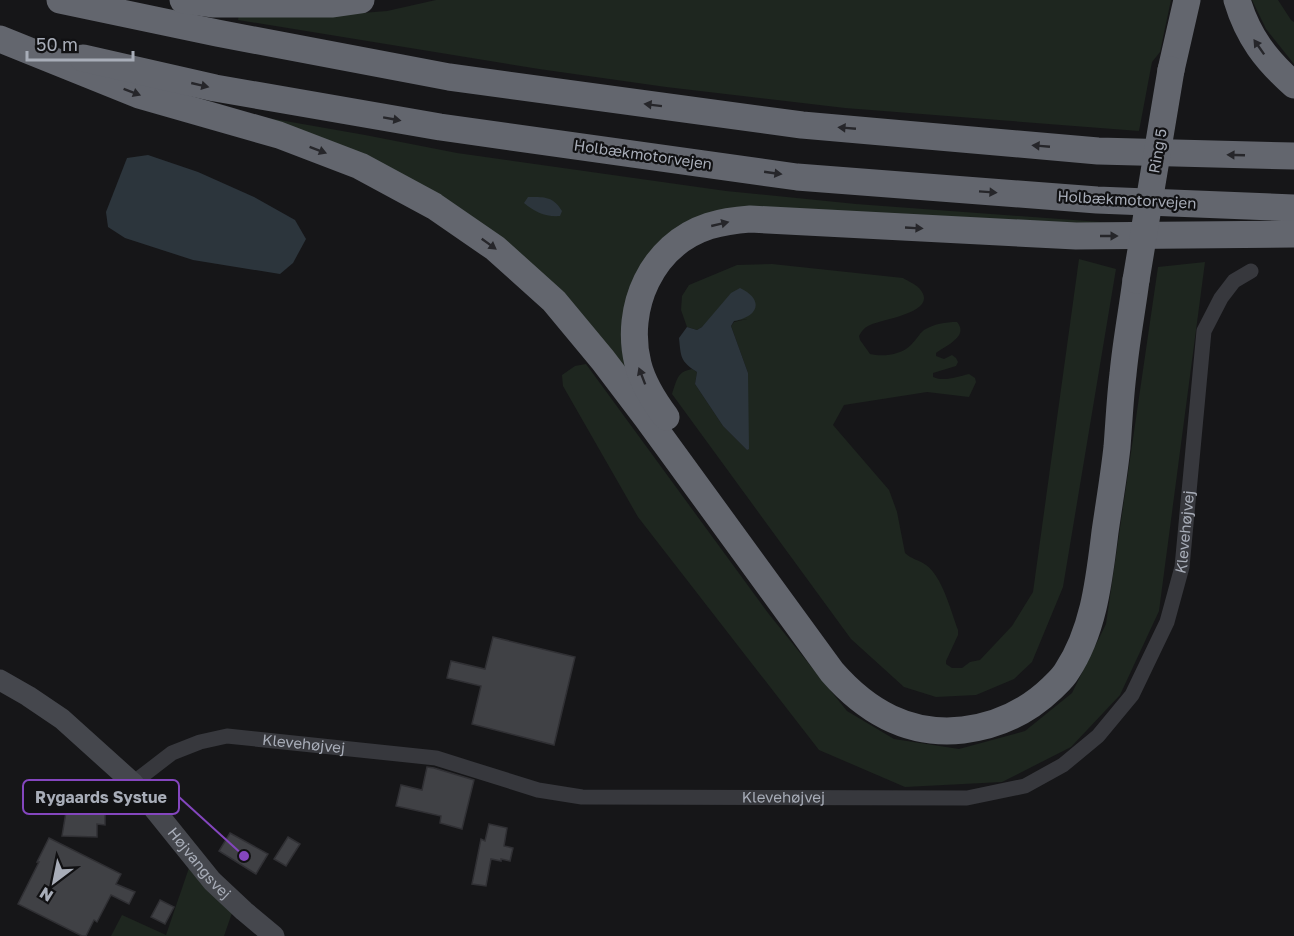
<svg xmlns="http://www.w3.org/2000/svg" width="1294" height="936" font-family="'Golos Text',sans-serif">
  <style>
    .green { fill: #1e261f }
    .water { fill: #2c353c }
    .building { fill: #404145; stroke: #303034; stroke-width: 1.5 }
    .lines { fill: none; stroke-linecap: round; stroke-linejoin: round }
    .street { stroke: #37383d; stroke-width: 15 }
    .secondary { stroke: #45474d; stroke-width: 21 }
    .highway { stroke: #63666e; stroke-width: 27 }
    .highway-bridge { stroke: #63666e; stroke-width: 27 }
    .oneway { fill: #26262a }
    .labels { text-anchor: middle; stroke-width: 4.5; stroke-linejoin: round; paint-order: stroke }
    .street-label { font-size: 15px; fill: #a8adb8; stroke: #111113 }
    .leader { fill: none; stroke: #8446be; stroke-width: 2 }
    .callout-dot { fill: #8446be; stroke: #111113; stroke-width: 2 }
    .callout { fill: #111113; stroke: #8446be; stroke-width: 2 }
    .callout-label { font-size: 16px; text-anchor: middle; font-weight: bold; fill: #a8adb8 }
  </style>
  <rect width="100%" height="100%" fill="#161618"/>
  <g class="green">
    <polygon points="436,0 1171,0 1160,52 1152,62 1139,131 845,108 666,87 539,69 238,20 239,14 337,15 387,11"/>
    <polygon points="1252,0 1278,0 1291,20 1294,22 1294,64 1266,29"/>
    <polygon points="239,113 365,135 457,153 726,191 856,204 1128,224 1127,229 781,211 669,238 629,373 489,234"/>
    <path d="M1079 259 1116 269 1063 587 1032 662 1014 679 976 695 936 697 904 687 851 639 672 394C677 381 676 372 692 369L697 372 695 384 723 426 747 450 748 373 731 326 734 322 747 319 702 327 697 330 687 327 681 310 682 296 689 285 737 265 772 264 903 278C908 281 915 284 919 288 942 313 879 319 868 326 864 328 861 332 859 336L860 340 870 354C883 357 901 355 911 345 916 340 919 334 924 330 934 324 945 322 957 322 969 336 947 345 936 353V356L944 359 952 355 956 358 958 362 956 366 933 373V377C945 382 956 377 969 374L975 378 976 382 969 397 927 392 844 405 833 425 889 490 897 512 905 553C911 559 919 560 926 565 942 576 951 611 958 630V635L946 661V664L952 668H962L970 662 980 660 1012 626 1033 592Z"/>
    <polygon points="1205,262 1159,611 1120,695 1071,747 1002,782 905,787 819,750 638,517 563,386 562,375 575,366 586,364 768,613 847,711 894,739 959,749 1025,731 1072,693 1106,624 1158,267"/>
    <polygon points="191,862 233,910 224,936 111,936 122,915 166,935"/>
  </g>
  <g class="water">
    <polygon points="148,155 198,172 254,197 295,220 306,239 293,263 280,274 193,260 125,238 108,227 106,212 127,158"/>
    <path d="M528 197C544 197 553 196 562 211L560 216C545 217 535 212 524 203Z"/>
    <path d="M740 288C765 300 758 317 734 321L731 326 748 373 749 449 747 450 723 426 695 384 697 372C680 361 681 357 679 338L687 327 697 330 702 327 731 293Z"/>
  </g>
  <g class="building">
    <polygon points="493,637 575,657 554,745 472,724 481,686 447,678 451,661 485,669"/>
    <polygon points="427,767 434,768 474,780 462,829 440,823 441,816 396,806 401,785 422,790"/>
    <polygon points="60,790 78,798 74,806 98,807 98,808 105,809 105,825 97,824 97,837 62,836 66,812 53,806"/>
    <polygon points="489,824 507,828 504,846 513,848 510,861 501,859 501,861 491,859 486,886 472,884 481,839 485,841"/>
    <polygon points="230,833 268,854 256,874 219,851"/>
    <polygon points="288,837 300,844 286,866 274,859"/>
    <polygon points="49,838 121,874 116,884 135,892 129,904 111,895 97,922 94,920 86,936 82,936 18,904 39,862 37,862"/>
    <polygon points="160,900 174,907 165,924 151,917"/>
  </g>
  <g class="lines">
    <path class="street" id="s1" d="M133 783 172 753 200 742 227 736 436 758 538 790 582 797 967 798 1025 786 1063 765 1098 736 1132 695 1167 622 1182 567 1204 331 1221 298 1234 281 1251 271"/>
    <path class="secondary" id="s2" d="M0 680 28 696 62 719 133 783 212 881 244 911 274 936"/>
    <g class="highway">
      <polyline points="60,0 217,33 449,77 802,125 1098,151 1294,156"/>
      <polyline points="183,0 212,4 333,4 361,0"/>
      <path d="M1237 0C1248 37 1266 60 1294 85"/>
      <path d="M0 39 139 95 279 135 360 166 434 206 495 248 554 301 603 360 647 418 832 672C867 712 909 736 963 730 997 726 1027 712 1052 688 1057 683 1063 678 1067 671 1094 630 1099 580 1105 532 1109 504 1114 475 1117 447 1119 422 1120 398 1123 374 1126 342 1132 311 1136 280"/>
      <polyline points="83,58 215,88 440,127 797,177 1097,200 1294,208"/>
      <polyline points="1171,70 1187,0"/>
      <path d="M666 417C654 401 643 384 638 364 624 308 651 245 709 226 722 222 736 220 750 219L1076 236 1294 234"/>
    </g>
    <polyline class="highway-bridge" points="1136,280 1171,70"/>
  </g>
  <defs><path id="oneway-solid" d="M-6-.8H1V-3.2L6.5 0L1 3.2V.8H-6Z" transform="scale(1.5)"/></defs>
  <g class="oneway">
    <use href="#oneway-solid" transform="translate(1259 47) rotate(-125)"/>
    <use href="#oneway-solid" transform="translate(200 85) rotate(13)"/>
    <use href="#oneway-solid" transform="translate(132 92) rotate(21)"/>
    <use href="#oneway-solid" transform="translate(653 105) rotate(-173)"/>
    <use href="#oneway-solid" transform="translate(392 119) rotate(10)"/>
    <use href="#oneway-solid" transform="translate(847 128) rotate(-175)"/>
    <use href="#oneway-solid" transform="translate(1041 146) rotate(-175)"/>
    <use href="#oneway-solid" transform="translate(318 150) rotate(21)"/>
    <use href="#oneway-solid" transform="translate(1236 155) rotate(-178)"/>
    <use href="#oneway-solid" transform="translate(773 173) rotate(8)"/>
    <use href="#oneway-solid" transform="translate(988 192) rotate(4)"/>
    <use href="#oneway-solid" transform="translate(720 224) rotate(-13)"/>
    <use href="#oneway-solid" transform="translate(914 228) rotate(3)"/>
    <use href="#oneway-solid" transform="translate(1109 236)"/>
    <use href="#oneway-solid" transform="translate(489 244) rotate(36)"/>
    <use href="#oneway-solid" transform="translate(642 376) rotate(-111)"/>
  </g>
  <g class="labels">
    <g class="street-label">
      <text transform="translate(1158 151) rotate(-80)" y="5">Ring 5</text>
      <text transform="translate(643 155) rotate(8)" y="5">Holbækmotorvejen</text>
      <text transform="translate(1127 200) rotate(3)" y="5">Holbækmotorvejen</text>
      <text dy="5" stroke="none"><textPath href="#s1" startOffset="1228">Klevehøjvej</textPath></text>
      <text dy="5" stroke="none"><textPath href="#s1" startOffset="184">Klevehøjvej</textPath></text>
      <text dy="5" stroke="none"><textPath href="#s1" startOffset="670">Klevehøjvej</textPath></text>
      <text dy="5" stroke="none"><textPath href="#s2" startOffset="273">Højvangsvej</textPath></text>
    </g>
  </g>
  <path class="leader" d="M244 856L179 797"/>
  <circle class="callout-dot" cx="244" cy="856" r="6"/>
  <rect class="callout" x="23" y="780" width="156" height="34" rx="6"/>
  <g class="callout-label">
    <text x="101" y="803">Rygaards Systue</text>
  </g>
  <g transform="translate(54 882) rotate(212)" stroke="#111113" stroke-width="4.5" paint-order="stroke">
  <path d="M0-4.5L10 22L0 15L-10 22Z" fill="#a8adb8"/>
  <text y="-9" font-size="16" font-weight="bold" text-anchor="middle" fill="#a8adb8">N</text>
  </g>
  <path d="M27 51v9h106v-9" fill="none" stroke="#a8adb8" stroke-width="3"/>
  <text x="36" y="51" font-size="18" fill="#a8adb8" stroke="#111113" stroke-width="4.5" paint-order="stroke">50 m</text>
</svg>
